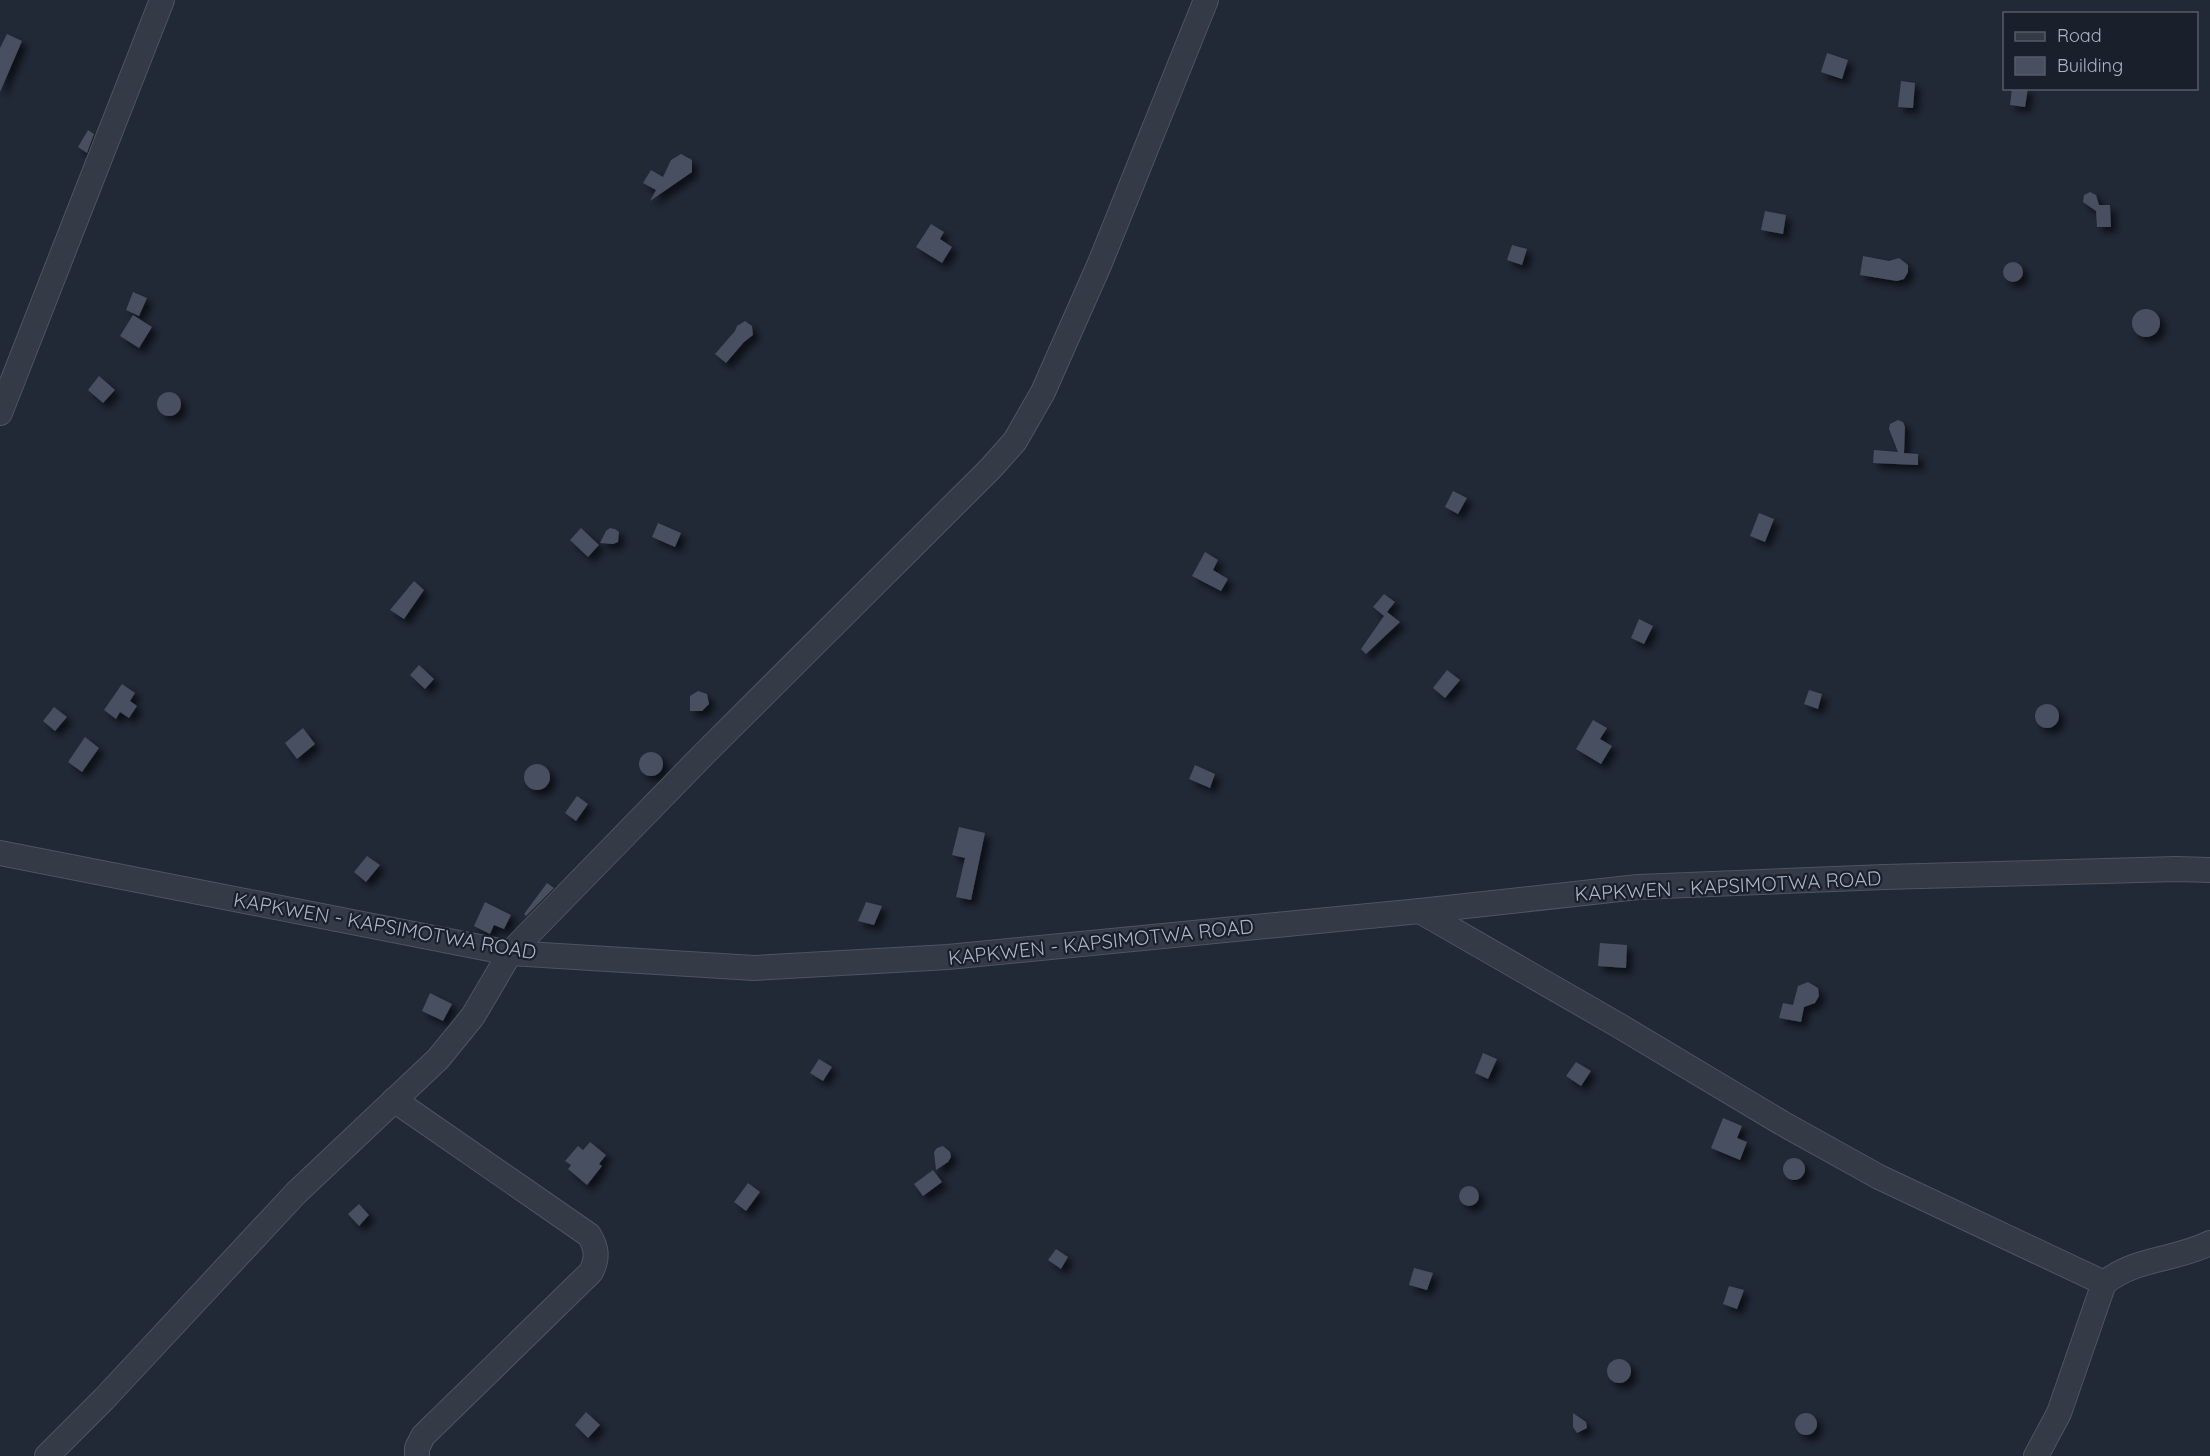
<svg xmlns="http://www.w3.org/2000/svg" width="2210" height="1456" font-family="Quicksand,sans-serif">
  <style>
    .building { fill: #474f60; filter: url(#shadow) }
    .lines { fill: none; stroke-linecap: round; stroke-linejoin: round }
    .minor-casing { stroke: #4e5561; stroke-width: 26 }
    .minor { stroke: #343a46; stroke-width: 24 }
    .labels { text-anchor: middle; stroke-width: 4.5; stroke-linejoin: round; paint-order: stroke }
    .street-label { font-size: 20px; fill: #aeb5c3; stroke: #191f2b }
  </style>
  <defs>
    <filter id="shadow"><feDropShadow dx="5.5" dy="5.5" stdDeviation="3" flood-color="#0009"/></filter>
  </defs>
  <rect width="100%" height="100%" fill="#212836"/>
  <g class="building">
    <polygon points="7,34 22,41 0,92 0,48"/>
    <polygon points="1827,53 1848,60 1842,79 1821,72"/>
    <polygon points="1901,81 1915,83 1913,108 1898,107"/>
    <polygon points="2012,88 2028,88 2025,107 2010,105"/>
    <polygon points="88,130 94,134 87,153 78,147"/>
    <polygon points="681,154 692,160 692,172 650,201 656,190 643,183 651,170 663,177 671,160"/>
    <polygon points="2090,192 2096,195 2099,205 2110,205 2111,227 2097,227 2096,211 2083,202 2084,195"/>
    <polygon points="1765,211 1786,215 1783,234 1761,230"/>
    <polygon points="931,224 944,232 940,239 952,247 942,263 916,247"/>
    <polygon points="1512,245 1527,249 1522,265 1507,260"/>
    <polygon points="1863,256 1889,261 1899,258 1908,265 1908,272 1904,279 1897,281 1860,275"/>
    <circle cx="2013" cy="272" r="10"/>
    <polygon points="133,292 147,298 139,316 126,310"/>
    <circle cx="2146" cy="323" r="14"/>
    <polygon points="133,315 152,327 139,348 120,336"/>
    <polygon points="745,321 752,326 753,335 744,342 726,363 715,354 735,331 737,326"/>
    <polygon points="99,376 115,390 103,403 88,390"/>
    <circle cx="169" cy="404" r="12"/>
    <polygon points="1898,420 1903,422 1905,427 1904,453 1918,454 1918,465 1873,463 1874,450 1898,452 1889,429 1890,424"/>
    <polygon points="1453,491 1467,498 1458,514 1445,507"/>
    <polygon points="1759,513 1774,519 1765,542 1750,536"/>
    <polygon points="658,523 681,533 675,547 652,537"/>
    <polygon points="581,528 599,545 588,557 570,540"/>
    <polygon points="610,528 615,529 619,532 618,542 613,544 600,543 606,531"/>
    <polygon points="1205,552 1218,560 1213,570 1228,579 1221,591 1192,576"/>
    <polygon points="414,581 424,590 404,619 390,610"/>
    <polygon points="1384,594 1395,602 1387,612 1400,622 1366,654 1361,649 1384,616 1373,607"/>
    <polygon points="1639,619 1653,626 1644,644 1631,638"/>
    <polygon points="419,665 434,679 425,689 410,675"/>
    <polygon points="1447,670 1460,680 1445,698 1433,688"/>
    <polygon points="122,684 135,693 130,701 137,706 129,718 120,712 116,719 104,710"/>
    <polygon points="1809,690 1822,694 1818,709 1804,704"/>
    <polygon points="698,691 707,694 709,704 702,711 690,711 690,696"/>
    <circle cx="2047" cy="716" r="12"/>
    <polygon points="54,707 67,717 55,731 43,721"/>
    <polygon points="1593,720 1607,728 1600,739 1612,746 1601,764 1576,749"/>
    <polygon points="303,728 315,744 297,759 285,743"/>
    <polygon points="85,737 99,748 82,772 68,762"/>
    <circle cx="651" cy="764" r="12"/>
    <circle cx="537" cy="777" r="13"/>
    <polygon points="1195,765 1215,774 1210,788 1189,779"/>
    <polygon points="577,796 588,804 576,821 565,813"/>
    <polygon points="959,827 985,833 971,900 956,897 965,858 952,855"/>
    <polygon points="367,856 380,865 366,882 354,872"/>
    <polygon points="547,883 554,888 526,916 524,914"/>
    <polygon points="485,902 511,915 504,929 494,925 490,934 474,926"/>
    <polygon points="866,902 882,906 874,925 858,921"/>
    <polygon points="1600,943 1627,945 1626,968 1598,966"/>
    <polygon points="1808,982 1818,988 1819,996 1815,1003 1804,1007 1801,1022 1779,1018 1783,1003 1793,1005 1798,986"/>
    <polygon points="430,993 452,1004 443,1021 422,1011"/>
    <polygon points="1483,1053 1497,1059 1488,1079 1475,1073"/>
    <polygon points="819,1059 832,1067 823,1081 810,1073"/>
    <polygon points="1576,1062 1591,1071 1581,1086 1566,1076"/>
    <polygon points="1723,1118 1742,1126 1737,1138 1747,1142 1740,1160 1711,1148"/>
    <polygon points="590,1142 606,1155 599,1164 602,1166 587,1185 568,1169 571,1165 565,1161 578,1146 583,1150"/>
    <polygon points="943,1146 950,1152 951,1157 948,1162 936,1170 934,1152 937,1148"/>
    <circle cx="1794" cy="1169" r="11"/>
    <polygon points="933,1170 942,1182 923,1196 914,1184"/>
    <polygon points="748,1183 760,1192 746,1211 734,1202"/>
    <circle cx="1469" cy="1196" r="10"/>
    <polygon points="359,1204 369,1215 359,1226 348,1214"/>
    <polygon points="1056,1249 1068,1257 1061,1269 1048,1260"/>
    <polygon points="1414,1268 1433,1273 1427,1290 1409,1285"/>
    <polygon points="1729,1286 1744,1290 1737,1309 1723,1304"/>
    <circle cx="1619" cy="1371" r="12"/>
    <polygon points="586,1412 600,1425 588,1438 575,1425"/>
    <circle cx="1806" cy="1424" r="11"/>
    <polygon points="1573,1413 1586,1422 1587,1428 1577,1433 1573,1427"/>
  </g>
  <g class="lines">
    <defs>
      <g id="minor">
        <polyline points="0,413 162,0"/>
        <polyline points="0,853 510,953 754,968 948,957 1420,911 1638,887 1884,877 2176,869 2210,870"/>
        <polyline points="1420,911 1618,1025 1782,1123 1879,1177 2104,1283"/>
        <path d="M394 1100 589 1235C597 1248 598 1258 591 1272L423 1436 417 1448V1456"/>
        <polyline points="47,1456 104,1399 296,1193 438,1059 473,1016 510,953 704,754 991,468 1015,441 1043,392 1100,263 1206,0"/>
        <path d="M2036 1456 2059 1413 2104 1283C2137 1257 2174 1261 2210 1243"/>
      </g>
    </defs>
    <use href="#minor" class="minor-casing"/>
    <use href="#minor" class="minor"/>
  </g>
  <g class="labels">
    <g class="street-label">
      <text transform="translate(1728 886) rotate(-3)" y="7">KAPKWEN - KAPSIMOTWA ROAD</text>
      <text transform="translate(385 926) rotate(10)" y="7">KAPKWEN - KAPSIMOTWA ROAD</text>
      <text transform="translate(1101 942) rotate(-6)" y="7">KAPKWEN - KAPSIMOTWA ROAD</text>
    </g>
  </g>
  <rect x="2003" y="12" width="195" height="78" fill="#191f2b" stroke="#555b68" stroke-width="1.5"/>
  <rect x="2015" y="32" width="30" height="9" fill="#343a46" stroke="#555b68" stroke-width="1.5"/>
  <text x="2057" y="42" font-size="18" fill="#aeb5c3">Road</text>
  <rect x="2015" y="57" width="30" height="18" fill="#474f60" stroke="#555b68" stroke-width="1.5"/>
  <text x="2057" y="72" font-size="18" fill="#aeb5c3">Building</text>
</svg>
